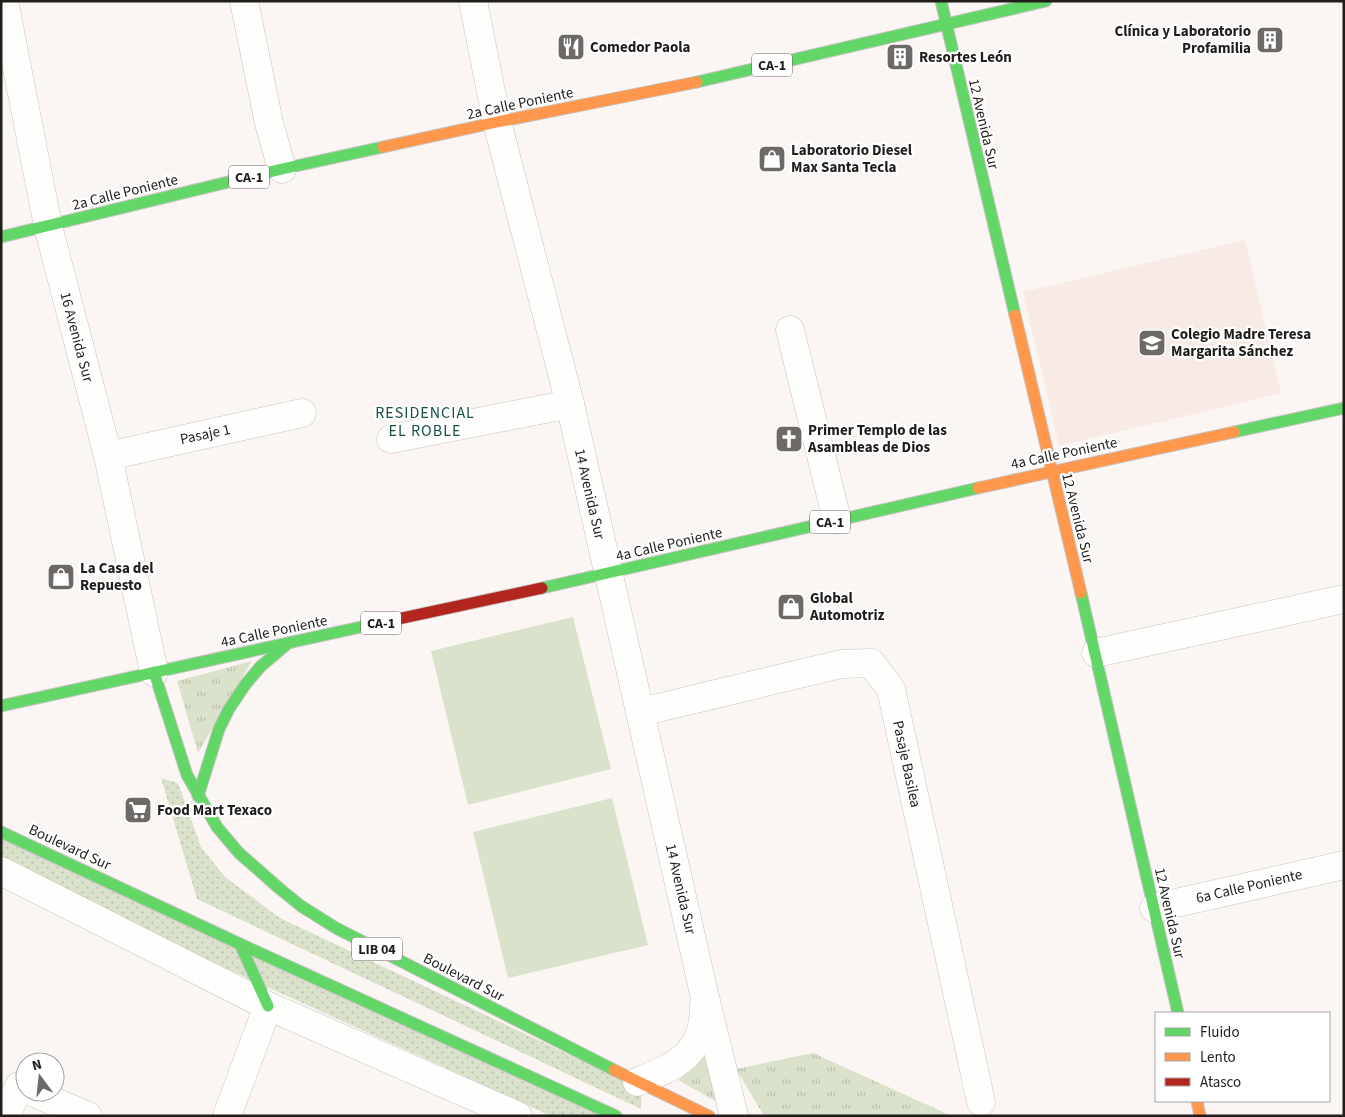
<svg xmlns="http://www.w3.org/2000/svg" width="1345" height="1117" font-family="'Source Sans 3',sans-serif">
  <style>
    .built { fill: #f8eae5 }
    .grass { fill: url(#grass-tufts) }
    .garden { fill: url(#garden-dots) }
    .pitch { fill: #dae2cb }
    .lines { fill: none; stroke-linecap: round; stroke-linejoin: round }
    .street-casing { stroke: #c8c4c2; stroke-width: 29 }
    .fast-casing { stroke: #c8c4c2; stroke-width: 13 }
    .slow-casing { stroke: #c8c4c2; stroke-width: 13 }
    .jam-casing { stroke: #c8c4c2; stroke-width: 13 }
    .street { stroke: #fefefd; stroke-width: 28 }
    .fast { stroke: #63d668; stroke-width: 11 }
    .slow { stroke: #ff974d; stroke-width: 11 }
    .jam { stroke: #b3261e; stroke-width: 11 }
    .labels { text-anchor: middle; stroke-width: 4.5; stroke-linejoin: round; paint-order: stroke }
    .shield { fill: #fff; stroke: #64615f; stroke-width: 1 }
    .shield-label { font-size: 14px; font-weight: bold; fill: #211d1b }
    .poi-label { font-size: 15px; font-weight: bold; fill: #211d1b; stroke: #fff; text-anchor: start }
    .street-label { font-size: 15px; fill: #211d1b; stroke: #fff }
    .neighbourhood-label { font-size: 16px; letter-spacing: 1px; fill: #164f46; stroke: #fff }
  </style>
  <defs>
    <pattern id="grass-tufts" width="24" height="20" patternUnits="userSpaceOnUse" patternTransform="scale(1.25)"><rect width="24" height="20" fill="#dae2cb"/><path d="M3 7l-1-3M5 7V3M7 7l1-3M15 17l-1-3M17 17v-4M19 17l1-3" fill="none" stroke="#bbc1ae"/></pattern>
    <pattern id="garden-dots" width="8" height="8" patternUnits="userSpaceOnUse" patternTransform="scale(1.25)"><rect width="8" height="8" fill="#dae2cb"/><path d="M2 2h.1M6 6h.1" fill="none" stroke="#bbc1ae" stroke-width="1.8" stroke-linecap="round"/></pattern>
  </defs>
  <rect width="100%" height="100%" fill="#fbf6f4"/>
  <polygon class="built" points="1245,240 1281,393 1059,446 1023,292"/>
  <g class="grass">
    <polygon points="252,661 198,753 177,681"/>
    <polygon points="705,1046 717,1102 678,1080 697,1065"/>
    <polygon points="813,1053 952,1116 764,1116 736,1069"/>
  </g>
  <g class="garden">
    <polygon points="161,778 178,783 201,847 225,877 280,918 642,1089 641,1109 197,899"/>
    <polygon points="1,838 606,1116 551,1116 1,866"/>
  </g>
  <g class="pitch">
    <polygon points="573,617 611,769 468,805 431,651"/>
    <polygon points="612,798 648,945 508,978 473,832"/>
  </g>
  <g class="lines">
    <defs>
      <g id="street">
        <polyline points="4,1 48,226 108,456 154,672"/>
        <polyline points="244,1 269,123 282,169"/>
        <polyline points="473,1 497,122 570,404 703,989 734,1116"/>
        <polyline points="790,330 837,520"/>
        <polyline points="391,439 570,404"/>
        <polyline points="108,456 302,413"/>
        <polyline points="1096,653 1344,599"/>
        <polyline points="641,712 841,664 871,663 891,689 981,1102"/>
        <polyline points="1,871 268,1006 518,1116"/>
        <polyline points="1154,908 1344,865"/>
        <path d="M637 1082C676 1066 705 1054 704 1005"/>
        <polyline points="32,1092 88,1116"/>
        <polyline points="6,1116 19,1086"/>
        <polyline points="227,1116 268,1006"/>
      </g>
      <g id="fast">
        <polyline points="941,1 1015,315"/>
        <polyline points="697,82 1046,1"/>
        <polyline points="1,237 282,169 383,147"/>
        <polyline points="1234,432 1344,408"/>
        <polyline points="542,588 978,488"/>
        <polyline points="1081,593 1178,1013"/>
        <polyline points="154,672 187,775 217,827 239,853 280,889 301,906 336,928 614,1070"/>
        <polyline points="1,706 370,625"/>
        <polyline points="198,796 219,729 229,709 245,685 260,667 287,644"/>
        <polyline points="1,832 240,944 616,1116"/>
        <polyline points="240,944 268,1006"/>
      </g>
      <g id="slow">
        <polyline points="383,147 497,122 697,82"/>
        <polyline points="1015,315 1081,593"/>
        <polyline points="978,488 1234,432"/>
        <polyline points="614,1070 709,1116"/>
        <polyline points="1197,1101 1200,1116"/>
      </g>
      <polyline id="jam" points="370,625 542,588"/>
    </defs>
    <use href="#street" class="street-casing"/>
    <use href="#fast" class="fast-casing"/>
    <use href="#slow" class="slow-casing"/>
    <use href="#jam" class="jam-casing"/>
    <use href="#street" class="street"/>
    <use href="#fast" class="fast"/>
    <use href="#slow" class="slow"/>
    <use href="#jam" class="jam"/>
  </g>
  <defs>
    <symbol id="building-square" viewBox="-11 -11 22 22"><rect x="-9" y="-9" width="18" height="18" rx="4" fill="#6d6967" stroke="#fff"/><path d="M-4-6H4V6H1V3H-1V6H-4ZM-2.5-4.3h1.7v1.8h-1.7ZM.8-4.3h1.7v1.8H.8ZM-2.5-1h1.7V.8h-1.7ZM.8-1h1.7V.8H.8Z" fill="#fff"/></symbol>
    <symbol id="restaurant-square" viewBox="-11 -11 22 22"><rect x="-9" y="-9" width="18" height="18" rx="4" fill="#6d6967" stroke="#fff"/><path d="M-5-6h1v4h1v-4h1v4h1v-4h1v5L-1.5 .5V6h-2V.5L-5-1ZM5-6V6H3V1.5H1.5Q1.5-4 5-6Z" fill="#fff"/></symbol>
    <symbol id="shop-square" viewBox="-11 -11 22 22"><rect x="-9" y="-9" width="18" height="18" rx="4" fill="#6d6967" stroke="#fff"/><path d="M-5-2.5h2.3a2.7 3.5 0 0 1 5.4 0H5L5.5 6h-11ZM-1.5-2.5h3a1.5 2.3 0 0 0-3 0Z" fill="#fff"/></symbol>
    <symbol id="school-square" viewBox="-11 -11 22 22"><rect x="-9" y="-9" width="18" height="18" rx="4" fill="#6d6967" stroke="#fff"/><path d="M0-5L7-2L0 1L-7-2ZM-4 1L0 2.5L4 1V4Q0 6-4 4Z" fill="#fff"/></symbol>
    <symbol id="church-square" viewBox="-11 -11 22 22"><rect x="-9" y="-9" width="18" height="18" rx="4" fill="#6d6967" stroke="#fff"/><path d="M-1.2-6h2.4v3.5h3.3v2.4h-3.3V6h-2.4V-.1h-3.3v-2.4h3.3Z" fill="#fff"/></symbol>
    <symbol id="supermarket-square" viewBox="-11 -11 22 22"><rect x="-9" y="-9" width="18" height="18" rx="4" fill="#6d6967" stroke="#fff"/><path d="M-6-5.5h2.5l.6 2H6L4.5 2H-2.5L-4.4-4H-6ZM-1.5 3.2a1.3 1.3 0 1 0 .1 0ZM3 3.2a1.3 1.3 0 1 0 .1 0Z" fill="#fff"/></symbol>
  </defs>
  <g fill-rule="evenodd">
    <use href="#building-square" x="1254" y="24" width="32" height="32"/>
    <use href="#restaurant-square" x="555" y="31" width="32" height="32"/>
    <use href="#building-square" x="884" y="41" width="32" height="32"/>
    <use href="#shop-square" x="756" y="143" width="32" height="32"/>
    <use href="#school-square" x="1136" y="327" width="32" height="32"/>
    <use href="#church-square" x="773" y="423" width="32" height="32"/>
    <use href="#shop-square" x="45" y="561" width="32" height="32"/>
    <use href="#shop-square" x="775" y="591" width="32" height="32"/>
    <use href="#supermarket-square" x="122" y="794" width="32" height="32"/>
  </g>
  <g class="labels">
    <g class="shield">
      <rect x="752" y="53.5" width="40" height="23" rx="4"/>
      <rect x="229" y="165.5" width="40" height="23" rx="4"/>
      <rect x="810" y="510.5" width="40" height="23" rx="4"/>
      <rect x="361" y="611.5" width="40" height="23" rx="4"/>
      <rect x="352" y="937.5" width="50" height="23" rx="4"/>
    </g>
    <g class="shield-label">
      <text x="772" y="70">CA-1</text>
      <text x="249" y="182">CA-1</text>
      <text x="830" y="527">CA-1</text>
      <text x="381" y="628">CA-1</text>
      <text x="377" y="954">LIB 04</text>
    </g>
    <g class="poi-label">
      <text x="1251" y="36" text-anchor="end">Clínica y Laboratorio<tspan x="1251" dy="17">Profamilia</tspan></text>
      <text x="590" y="52">Comedor Paola</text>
      <text x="919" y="62">Resortes León</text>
      <text x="791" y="155">Laboratorio Diesel<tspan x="791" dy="17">Max Santa Tecla</tspan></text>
      <text x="1171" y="339">Colegio Madre Teresa<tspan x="1171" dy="17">Margarita Sánchez</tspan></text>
      <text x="808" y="435">Primer Templo de las<tspan x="808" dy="17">Asambleas de Dios</tspan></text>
      <text x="80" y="573">La Casa del<tspan x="80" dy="17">Repuesto</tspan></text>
      <text x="810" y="603">Global<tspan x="810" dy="17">Automotriz</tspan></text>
      <text x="157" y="815">Food Mart Texaco</text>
    </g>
    <g class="street-label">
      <text transform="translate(520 103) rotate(-12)" y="5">2a Calle Poniente</text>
      <text transform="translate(984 124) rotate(77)" y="5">12 Avenida Sur</text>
      <text transform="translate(125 192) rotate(-14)" y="5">2a Calle Poniente</text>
      <text transform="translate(77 337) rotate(75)" y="5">16 Avenida Sur</text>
      <text transform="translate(205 434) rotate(-12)" y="5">Pasaje 1</text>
      <text transform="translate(1064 453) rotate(-12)" y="5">4a Calle Poniente</text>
      <text transform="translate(590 494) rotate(77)" y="5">14 Avenida Sur</text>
      <text transform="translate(1078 518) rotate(76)" y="5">12 Avenida Sur</text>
      <text transform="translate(669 544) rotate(-13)" y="5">4a Calle Poniente</text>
      <text transform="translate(274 631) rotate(-12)" y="5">4a Calle Poniente</text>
      <text transform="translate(907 764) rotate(78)" y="5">Pasaje Basilea</text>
      <text transform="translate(70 847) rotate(25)" y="5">Boulevard Sur</text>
      <text transform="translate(1249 886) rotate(-13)" y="5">6a Calle Poniente</text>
      <text transform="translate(681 889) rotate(77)" y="5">14 Avenida Sur</text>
      <text transform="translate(1170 913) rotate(77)" y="5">12 Avenida Sur</text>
      <text transform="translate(464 977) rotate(27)" y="5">Boulevard Sur</text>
    </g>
    <g class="neighbourhood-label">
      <text x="425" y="418">RESIDENCIAL<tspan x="425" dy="18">EL ROBLE</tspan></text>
    </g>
  </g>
  <rect width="1345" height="1117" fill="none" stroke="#211d1b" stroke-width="5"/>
  <rect x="1155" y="1012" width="175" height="90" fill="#ffffff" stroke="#a6a5a4"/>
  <rect x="1165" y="1028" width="25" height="8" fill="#63d668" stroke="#a6a5a4"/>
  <text x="1200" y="1037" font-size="15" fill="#211d1b">Fluido</text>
  <rect x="1165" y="1053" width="25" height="8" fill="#ff974d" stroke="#a6a5a4"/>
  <text x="1200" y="1062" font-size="15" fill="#211d1b">Lento</text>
  <rect x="1165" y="1078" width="25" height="8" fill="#b3261e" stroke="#a6a5a4"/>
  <text x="1200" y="1087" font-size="15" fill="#211d1b">Atasco</text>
  <g transform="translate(40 1077) rotate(345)"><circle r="24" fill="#ffffff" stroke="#a6a5a4"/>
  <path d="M0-4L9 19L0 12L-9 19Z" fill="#6d6967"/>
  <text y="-8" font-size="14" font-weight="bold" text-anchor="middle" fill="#211d1b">N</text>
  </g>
</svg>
